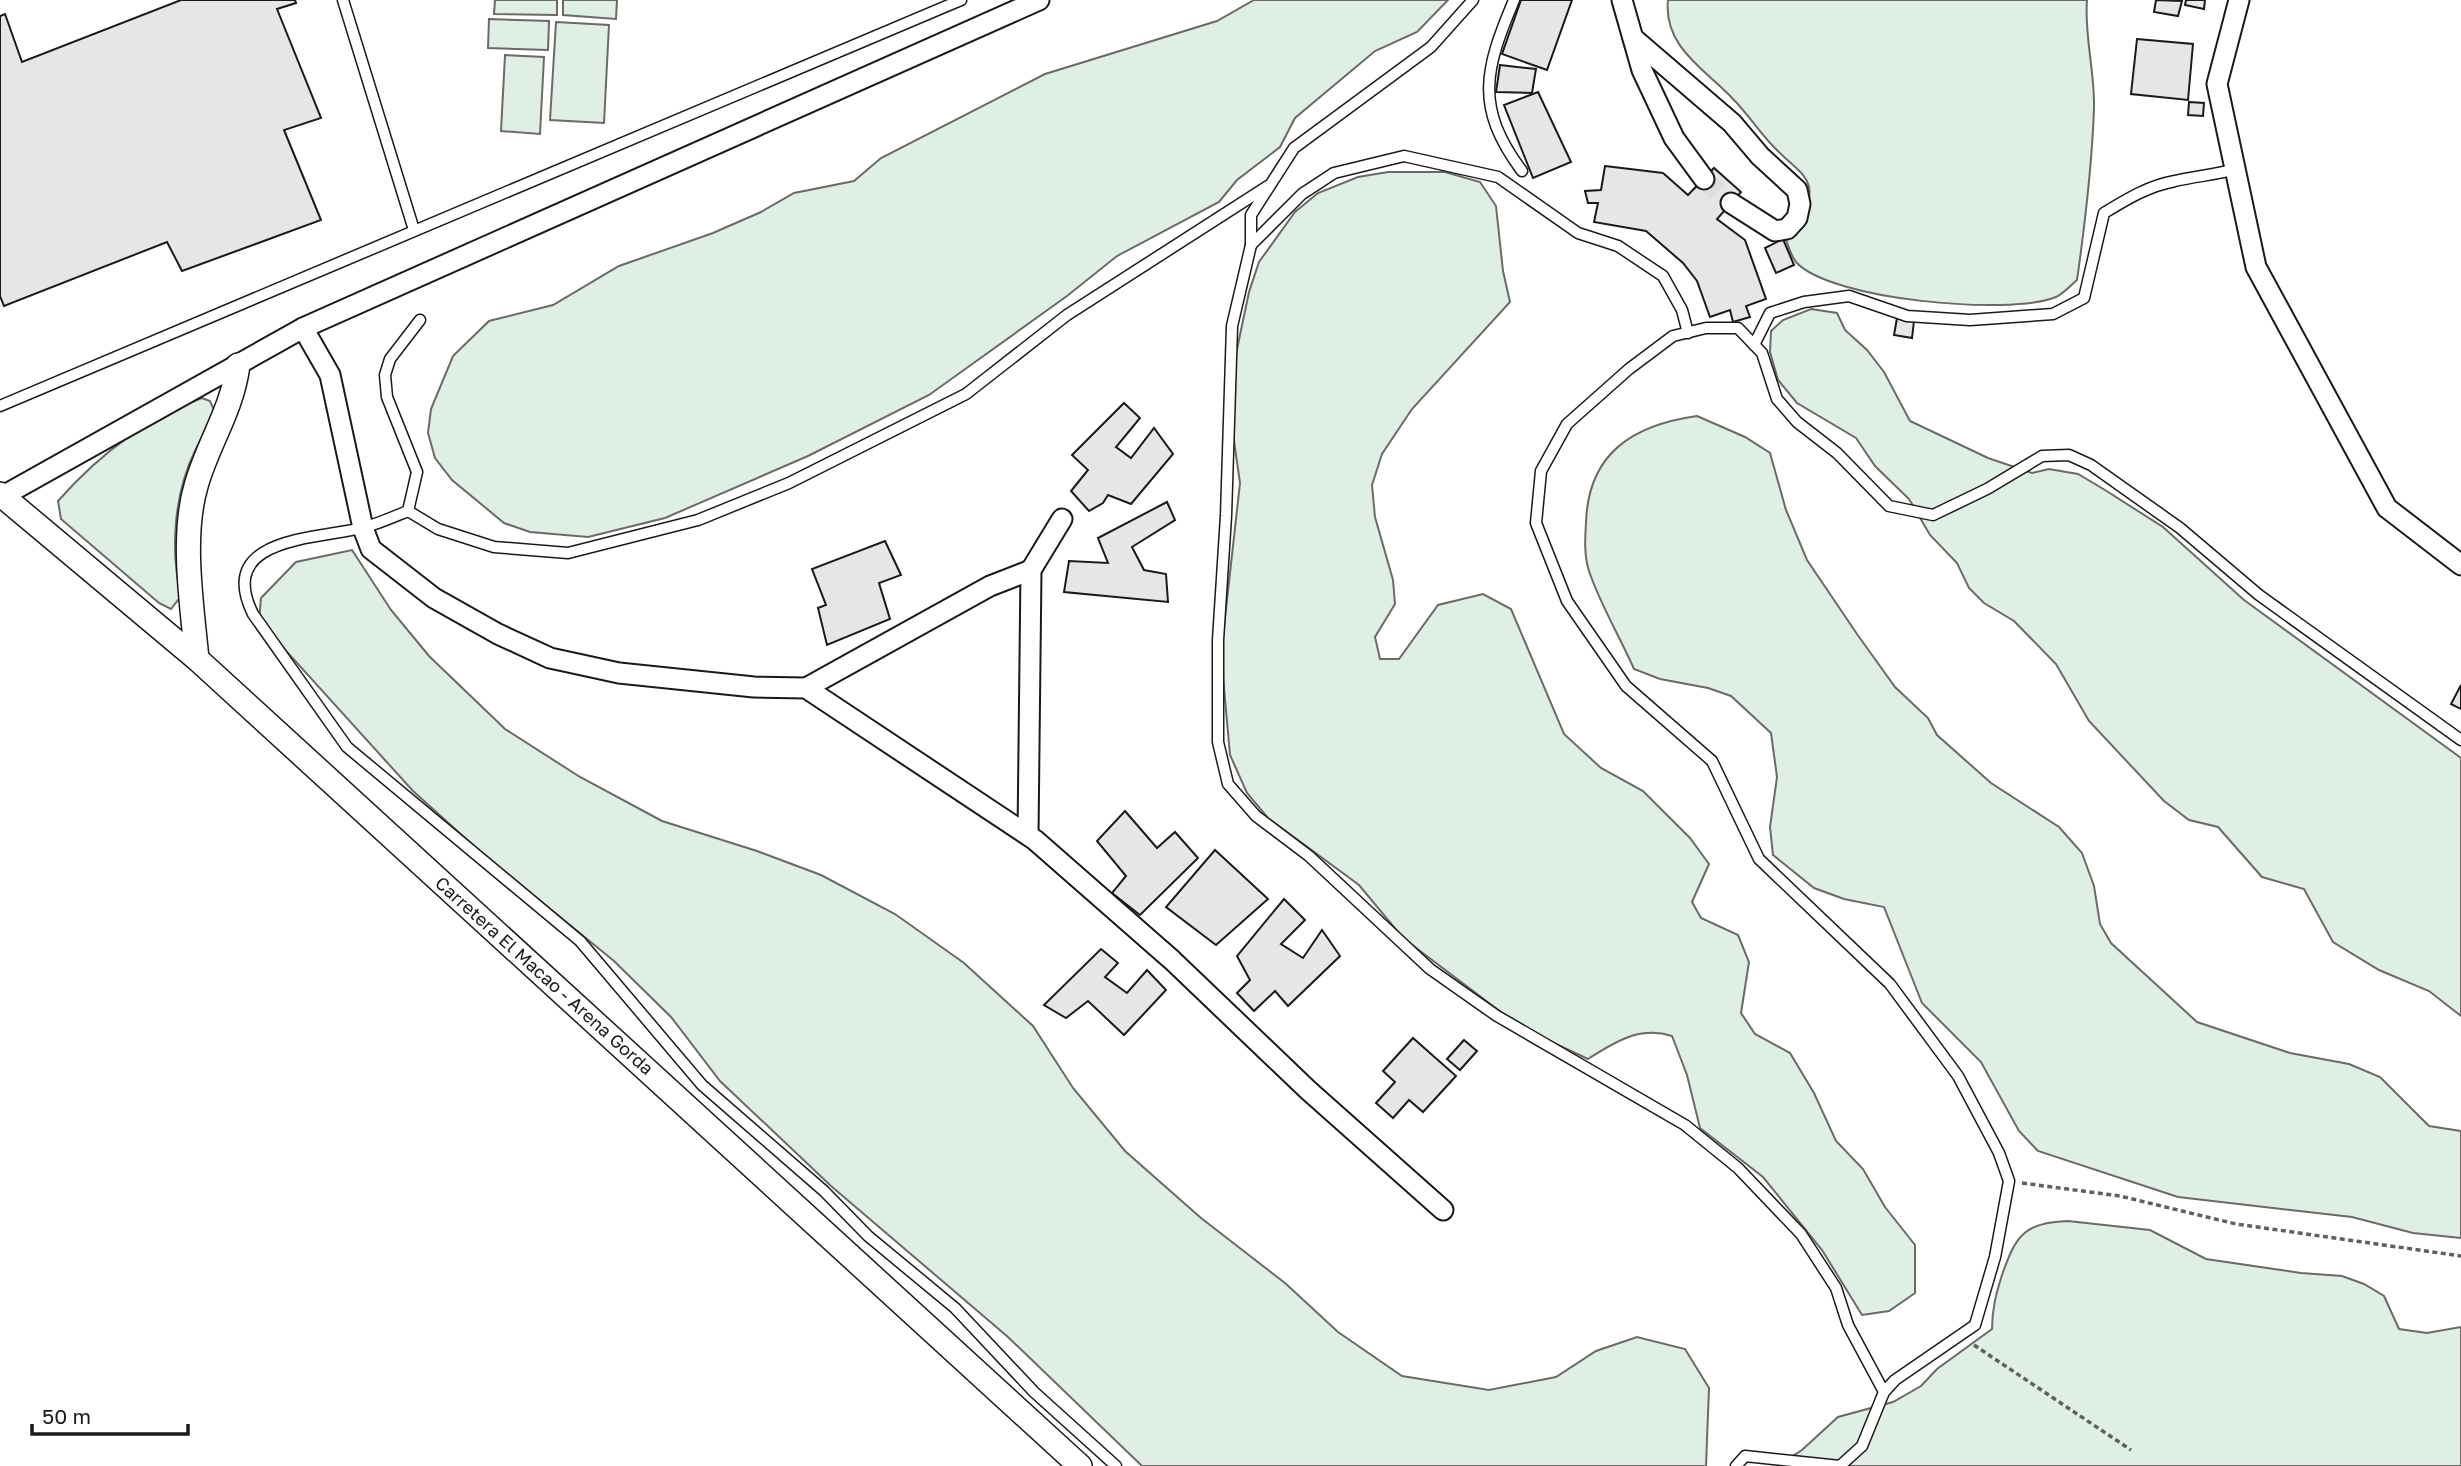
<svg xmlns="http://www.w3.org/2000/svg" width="2461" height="1466" font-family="'Golos Text',sans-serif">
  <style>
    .green { fill: #e0efe3; stroke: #6a6a6a; stroke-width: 2 }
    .building { fill: #e6e6e6; stroke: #1a1a1a; stroke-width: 2 }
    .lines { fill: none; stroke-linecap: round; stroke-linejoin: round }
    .minor-tunnel { stroke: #ddd; stroke-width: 19; stroke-dasharray: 19 10; stroke-linecap: butt }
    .service-casing { stroke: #1a1a1a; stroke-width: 13 }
    .minor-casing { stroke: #1a1a1a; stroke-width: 23 }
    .tertiary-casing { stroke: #1a1a1a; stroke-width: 26 }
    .path { stroke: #5f5f5f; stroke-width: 3.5; stroke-dasharray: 5 3.5; stroke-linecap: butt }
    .service { stroke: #fff; stroke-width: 10 }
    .minor { stroke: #fff; stroke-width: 19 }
    .tertiary { stroke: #fff; stroke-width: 23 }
    .labels { text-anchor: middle; stroke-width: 5; stroke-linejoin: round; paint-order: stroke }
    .street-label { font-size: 18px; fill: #1a1a1a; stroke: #fff }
  </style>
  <rect width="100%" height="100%" fill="#fff"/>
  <g class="green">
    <polygon points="495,0 557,0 557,15 494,14"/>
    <polygon points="563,0 617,0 616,19 563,15"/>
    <polygon points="1254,0 1448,0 1417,32 1375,51 1295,118 1280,147 1237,180 1219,202 1117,256 1067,296 929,395 808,456 665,518 588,537 530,532 504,523 452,480 435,458 428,433 431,409 453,356 489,321 553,305 619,266 713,233 761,212 794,193 854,181 881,158 1045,74 1217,21"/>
    <path d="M1668 0H2087C2084 36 2095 71 2094 108 2092 165 2085 224 2077 280 2071 285 2063 294 2056 297 2010 316 1830 300 1796 262 1791 256 1788 245 1785 237L1801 229C1821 173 1804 180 1771 144 1758 130 1747 113 1733 99 1706 70 1663 47 1668 0Z"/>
    <polygon points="489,19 549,21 548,50 488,48"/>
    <polygon points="556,22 609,25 604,123 550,120"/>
    <polygon points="505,55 544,57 540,134 501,131"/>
    <path d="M1388 172H1445L1480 182 1496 206 1503 271 1510 302 1412 409 1382 454 1372 485 1375 517 1393 580 1395 604 1375 637 1380 659H1399L1438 605 1483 594 1511 609 1564 734 1601 768 1643 791 1690 838 1709 864 1692 902 1701 918 1738 935 1749 962 1741 1013 1755 1034 1790 1053 1814 1093 1836 1141 1863 1169 1885 1207 1915 1245V1293L1889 1311 1862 1315 1822 1250 1763 1177 1700 1128 1687 1075 1672 1036C1640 1026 1616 1041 1588 1059L1522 1028 1403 938 1359 885 1268 818 1247 793 1230 755 1221 654 1240 483 1230 413 1236 354 1249 292 1259 262 1295 212 1318 193 1358 177Z"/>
    <polygon points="1811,309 1837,313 1845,330 1867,350 1884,372 1910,421 1988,458 2032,473 2049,469 2078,474 2105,490 2163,527 2244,600 2461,758 2461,1016 2429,991 2379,970 2333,942 2304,889 2262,877 2218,827 2189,820 2164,801 2089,721 2056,664 2014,621 1984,603 1969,588 1957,563 1930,535 1909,499 1875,466 1856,438 1797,403 1778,380 1770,352 1771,331 1783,320"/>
    <path d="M202 398 210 401 215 412C209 426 201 438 195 451 174 494 170 550 181 596L171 609 159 603 61 519 58 501C97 457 146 418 202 398Z"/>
    <path d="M1697 416 1745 437 1770 453 1786 510 1807 560 1857 634 1895 687 1928 718 1937 735 1991 783 2059 827 2082 853 2094 886 2100 924 2111 943 2197 1022 2290 1053 2349 1064 2380 1077 2429 1126 2461 1131V1238L2413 1233 2352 1217 2178 1197 2038 1151 2019 1131 1981 1062 1922 1003 1884 907 1844 899 1814 888 1773 855 1770 827 1777 777 1771 733 1731 696 1708 688 1660 679 1634 669C1620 637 1600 604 1589 571 1584 556 1585 539 1586 523 1588 453 1633 425 1697 416Z"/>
    <polygon points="352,550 391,610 429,656 505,729 580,777 662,821 757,851 821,875 895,914 964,963 1033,1026 1073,1088 1125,1151 1201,1218 1285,1283 1338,1332 1402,1376 1489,1390 1556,1377 1596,1351 1637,1337 1685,1349 1709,1388 1706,1466 1142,1466 1008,1337 831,1186 720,1081 671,1017 614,961 485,856 413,791 259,621 261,598 296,562"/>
    <path d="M2068 1221 2150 1230 2206 1259 2301 1273 2342 1276 2364 1284 2384 1296 2399 1329 2427 1333 2461 1327V1466H1777L1802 1450 1838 1417 1893 1402 1921 1386 1937 1369 1992 1329C1992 1309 1996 1294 2002 1275 2016 1235 2024 1223 2068 1221Z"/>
  </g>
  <g class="building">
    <polygon points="181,0 295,0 296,3 277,9 321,118 284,130 321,220 182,271 167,242 4,306 0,296 0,16 5,14 22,62"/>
    <polygon points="1521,0 1572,0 1547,70 1502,54"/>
    <polygon points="2156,0 2182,1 2178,16 2154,12"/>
    <polygon points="2186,0 2205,0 2204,9 2185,5"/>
    <polygon points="2137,39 2193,44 2188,100 2131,94"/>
    <polygon points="1500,65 1536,69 1532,93 1496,92"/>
    <polygon points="1538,92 1571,162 1533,178 1504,105"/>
    <polygon points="2189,102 2204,103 2203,116 2188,115"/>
    <polygon points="1605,166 1663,173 1688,195 1714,168 1741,192 1717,219 1745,240 1766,299 1746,306 1750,317 1733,322 1730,310 1710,317 1697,281 1683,263 1646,231 1594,222 1598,203 1588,203 1585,191 1601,190"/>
    <polygon points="1783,239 1794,265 1776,273 1765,248"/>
    <polygon points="1897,318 1914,321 1912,338 1894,335"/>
    <polygon points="1124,403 1140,418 1116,447 1131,458 1154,428 1173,454 1131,504 1108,495 1103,503 1089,511 1071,491 1088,470 1072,455"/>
    <polygon points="1167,502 1175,520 1132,547 1144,570 1166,574 1168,602 1064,592 1069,561 1108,563 1098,538"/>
    <polygon points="885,541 901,575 879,583 890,619 827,645 818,608 826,605 812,569"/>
    <polygon points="2461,685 2461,709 2451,704"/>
    <polygon points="1125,811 1157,848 1175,832 1198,858 1140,915 1112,893 1126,876 1097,841"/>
    <polygon points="1215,850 1268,899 1216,945 1166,907"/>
    <polygon points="1284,899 1305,920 1281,944 1303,958 1322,930 1340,956 1288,1006 1275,991 1254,1011 1237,993 1250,980 1237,956"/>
    <polygon points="1101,949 1118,963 1105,977 1127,993 1147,970 1166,990 1124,1035 1088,1001 1066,1018 1044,1005"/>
    <polygon points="1413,1038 1456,1076 1423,1112 1409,1100 1393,1118 1376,1103 1395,1082 1383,1071"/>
    <polygon points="1464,1040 1477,1051 1460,1070 1447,1059"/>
  </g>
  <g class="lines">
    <polyline class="minor-tunnel" points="1704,179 1731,203"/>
    <defs>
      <g id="service">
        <polyline points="343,0 414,230"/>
        <polyline points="1473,0 1431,47 1294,148 1251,215 1251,245 1232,326 1226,516 1218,640 1218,742 1228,784 1256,816 1309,856 1430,969 1497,1016 1685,1125 1738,1168 1801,1234 1836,1288 1848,1325 1884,1392"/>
        <path d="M1514 0C1485 69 1474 107 1522 171"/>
        <polyline points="1251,245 1302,194 1334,173 1404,156 1498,177 1578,233 1618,246 1663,276 1682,310 1688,333"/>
        <polyline points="420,320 390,359 385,375 387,397 417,472 408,511 438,529 494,547 568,553 698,520 789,483 966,394 1067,315 1268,186"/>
        <path d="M1754 345 1770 313 1804 302 1849 296 1907 316 1970 320 2053 314 2084 298 2104 213C2127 199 2148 186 2175 181 2196 176 2215 175 2236 169"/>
        <polyline points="0,406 961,0"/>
        <path d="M408 511C393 517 377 524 362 528 316 539 215 537 253 614L347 747 580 941 702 1085 824 1191 868 1236 955 1308 1034 1392 1116 1466"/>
        <polyline points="1736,1466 1745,1456 1840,1466 1862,1446 1884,1392 1895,1380 1975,1325 1995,1257 2009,1181 1999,1153 1958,1076 1890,984 1759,859 1712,761 1626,686 1567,601 1536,523 1541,471 1567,424 1629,369 1673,336 1706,328 1738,328 1762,353 1777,399 1797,422 1837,453 1889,506 1933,515 1987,489 2042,456 2069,455 2091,465 2180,528 2259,595 2461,740"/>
      </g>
      <g id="minor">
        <polyline points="1622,0 1642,70 1674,138 1704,179"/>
        <polyline points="2239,0 2217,84 2256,267 2387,508 2461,565"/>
        <polyline points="1633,38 1732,123 1760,156 1797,190 1800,204 1797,218 1787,229 1775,231 1731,203"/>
        <polyline points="303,328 330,375 363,528 371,549 434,598 498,634 550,658 619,673 754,687 806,688 1035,840 1172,960 1308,1090 1443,1210"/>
        <polyline points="3,496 303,328 1039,0"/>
        <polyline points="806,688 990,586 1031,570"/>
        <polyline points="1028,835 1031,570 1062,519"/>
      </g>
      <g id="tertiary">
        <polyline points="0,494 197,659 1080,1466"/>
        <path d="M197 659C192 606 181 537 196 486 208 443 232 411 238 365"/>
      </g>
    </defs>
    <use href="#service" class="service-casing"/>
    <use href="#minor" class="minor-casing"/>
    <use href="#tertiary" class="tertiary-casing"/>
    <g class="path">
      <polyline points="2022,1183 2120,1196 2236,1224 2461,1256"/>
      <polyline points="1974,1345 2131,1450"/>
    </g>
    <use href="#service" class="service"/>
    <use href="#minor" class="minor"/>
    <use href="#tertiary" class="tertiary"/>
  </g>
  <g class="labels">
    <g class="street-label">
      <text transform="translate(544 976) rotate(42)" y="6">Carretera El Macao - Arena Gorda</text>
    </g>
  </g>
  <path d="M32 1424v10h156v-10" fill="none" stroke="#1a1a1a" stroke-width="3.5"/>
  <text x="42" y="1424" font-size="21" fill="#1a1a1a" stroke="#ffffff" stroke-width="5" paint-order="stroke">50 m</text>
</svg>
